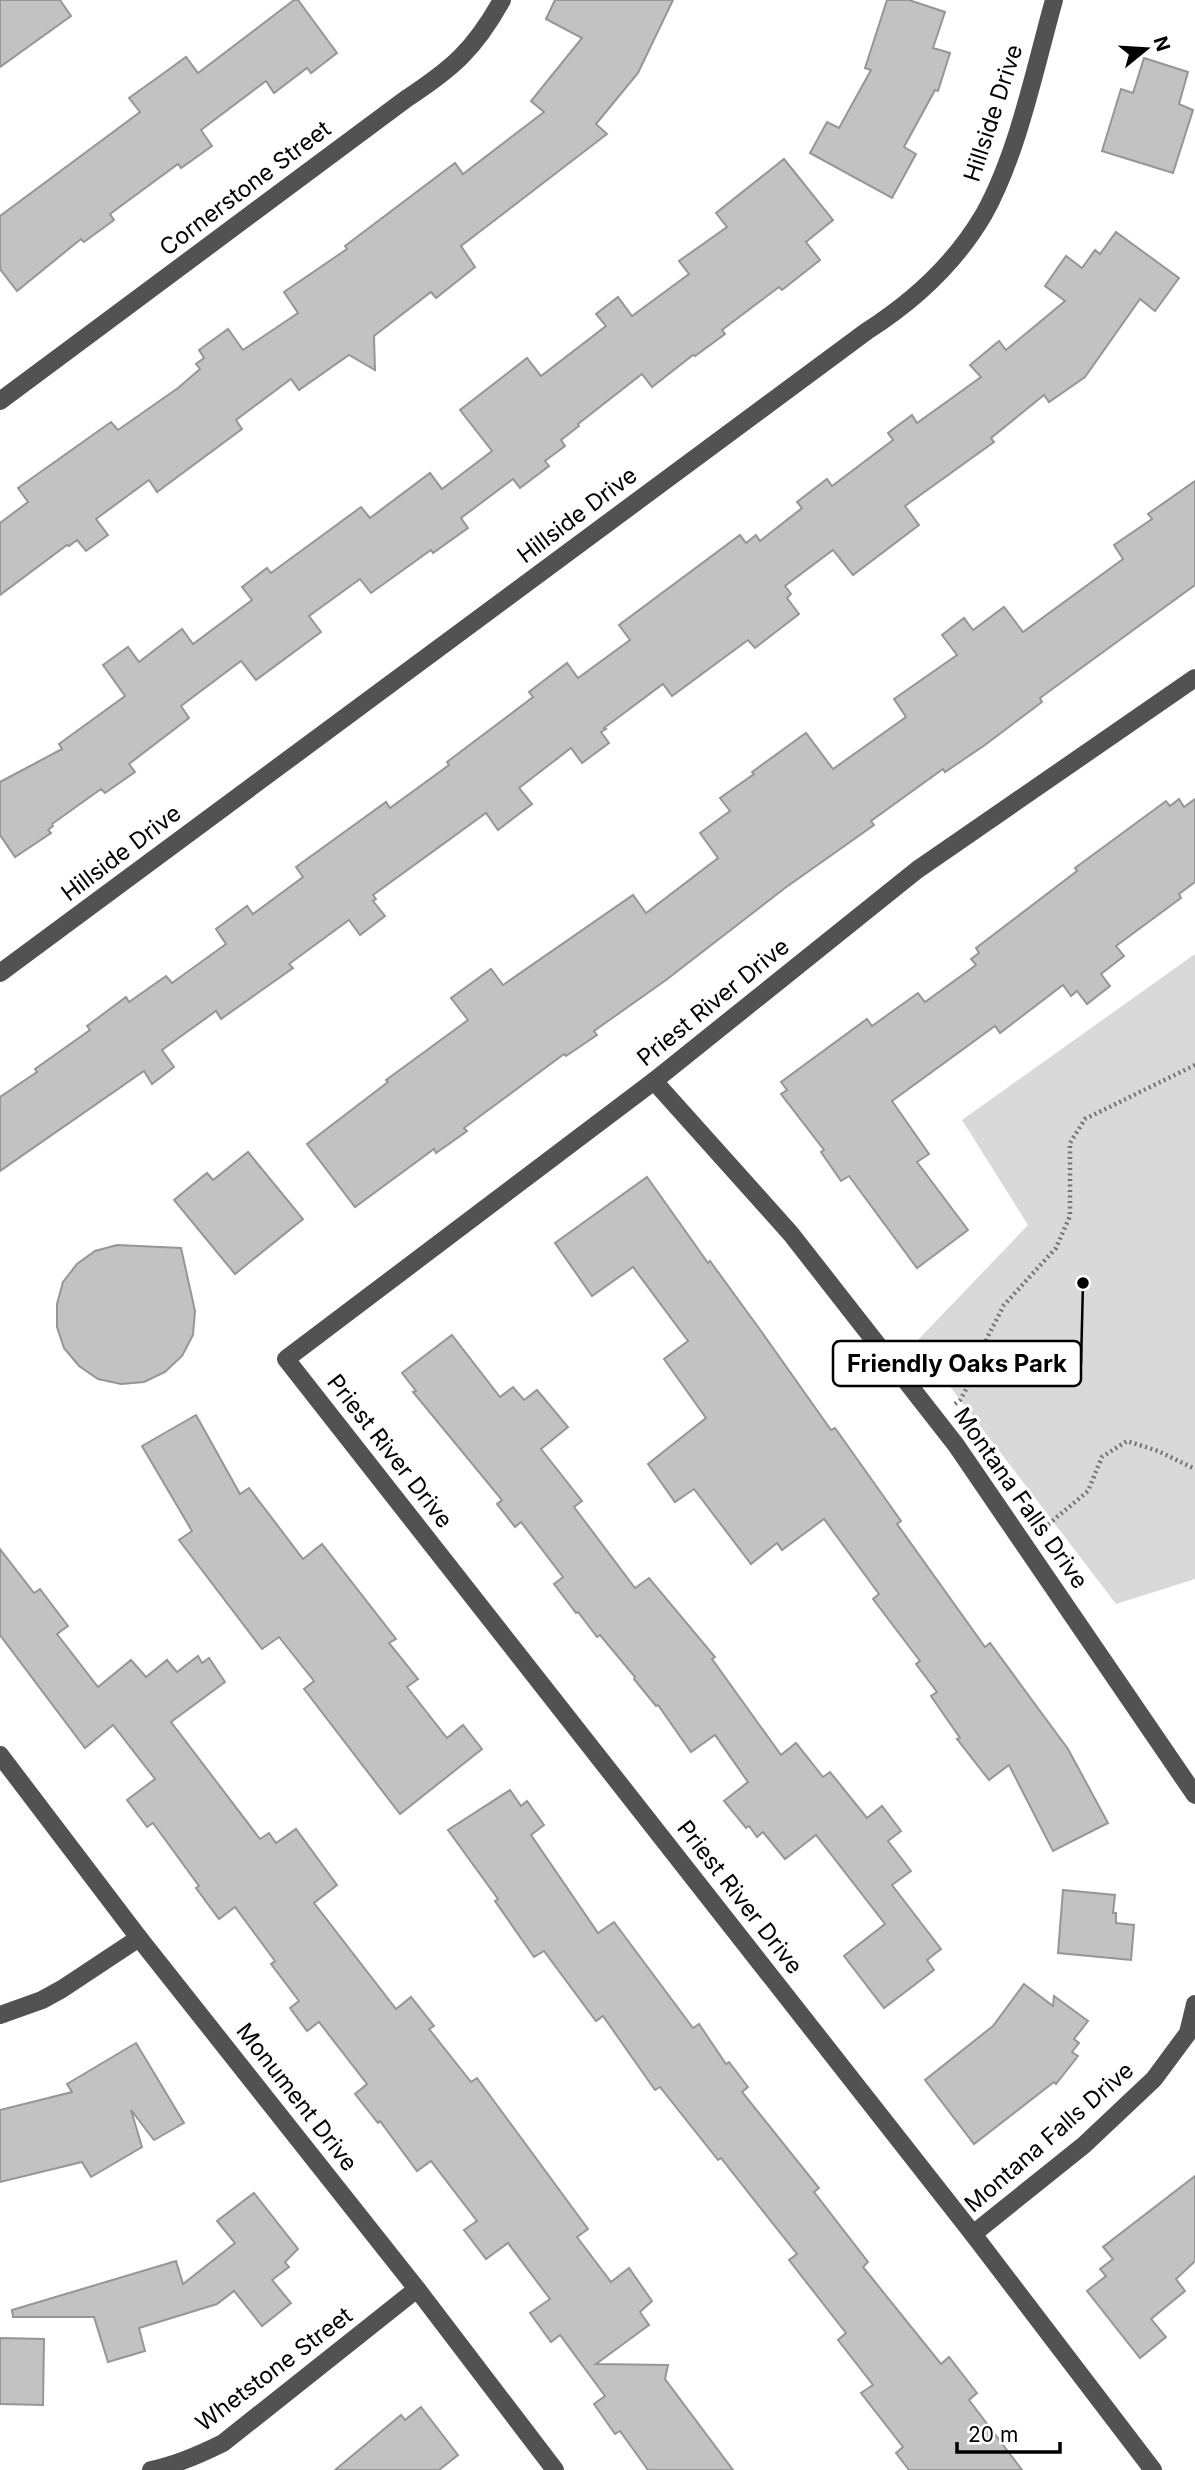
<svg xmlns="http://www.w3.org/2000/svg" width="1195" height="2470" font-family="Inter,sans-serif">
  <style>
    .green { fill: #d9d9d9 }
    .building { fill: #c2c2c2; stroke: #969696; stroke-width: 2 }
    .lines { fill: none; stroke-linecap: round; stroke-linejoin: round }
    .path { stroke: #747474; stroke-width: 4.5; stroke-dasharray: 2 3.5; stroke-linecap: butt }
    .minor { stroke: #525252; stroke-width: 18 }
    .labels { text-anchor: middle; stroke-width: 6; stroke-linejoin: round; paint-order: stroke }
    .street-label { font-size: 23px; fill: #000; stroke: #fff }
    .leader { fill: none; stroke: #000; stroke-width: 2.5 }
    .callout-dot { fill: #000; stroke: #fff; stroke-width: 2.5 }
    .callout { fill: #fff; stroke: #000; stroke-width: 2.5 }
    .callout-label { font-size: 24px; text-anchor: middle; font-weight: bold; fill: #000 }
  </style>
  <rect width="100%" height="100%" fill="#fff"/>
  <polygon class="green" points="1195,954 1195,1579 1116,1604 916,1342 1028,1225 962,1120"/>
  <g class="building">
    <polygon points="0,0 60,0 71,16 0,67"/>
    <polygon points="294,0 298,0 337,53 311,73 307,68 274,93 266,81 201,130 212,146 181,168 178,164 110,214 114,220 84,242 81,239 17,291 0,269 0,216 140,112 129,98 157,78 186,57 198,73"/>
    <polygon points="555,0 673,0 638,73 596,124 607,134 461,246 475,267 436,298 431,292 374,336 375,370 349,355 299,390 291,379 236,420 242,429 157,492 149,480 96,519 108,535 86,551 77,540 69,546 67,545 0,595 0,523 28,502 18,488 111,422 118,430 178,388 200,369 196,364 204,358 199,350 228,329 243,350 298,313 284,292 347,249 345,246 455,163 463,174 544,112 531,101 582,38 546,19"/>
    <polygon points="887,0 909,0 945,12 933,48 950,53 938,91 935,90 904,147 916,154 892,198 810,153 827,122 839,128 871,70 865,68"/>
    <polygon points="1144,58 1188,72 1179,104 1193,110 1173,173 1102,151 1121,89 1133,93"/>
    <polygon points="784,159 833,220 806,242 820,260 782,290 779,287 722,330 725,334 695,356 693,355 652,387 642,374 578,424 579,426 561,440 565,446 545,461 549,466 520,488 513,479 461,518 468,528 433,553 431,550 371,593 360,579 309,616 321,632 256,680 241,661 181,706 189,718 129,764 135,772 105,793 101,789 52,824 53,826 48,830 51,833 15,857 0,835 0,782 62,749 59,744 125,696 103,665 128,647 139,662 182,629 193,644 252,600 242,587 267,568 271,573 361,507 370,518 430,473 442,489 492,451 460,410 527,358 541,376 606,326 596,314 618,297 632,316 689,274 679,261 727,227 716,213"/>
    <polygon points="1116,232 1179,278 1155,311 1140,299 1085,377 1049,402 1044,395 991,438 994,442 905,506 919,525 853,575 833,550 785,586 791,594 787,598 799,614 755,648 748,640 672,696 663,684 604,728 606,729 601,732 609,743 582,763 571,748 519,788 532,804 498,830 486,813 373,895 376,899 373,901 385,916 360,935 349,920 289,964 293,968 221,1019 216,1011 162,1050 174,1067 152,1084 144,1071 0,1171 0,1097 37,1072 35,1069 90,1030 87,1026 126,997 129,1002 166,976 172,983 226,944 216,929 247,906 253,914 303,877 296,867 386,802 390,808 449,765 447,762 533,697 529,692 567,663 578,678 630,640 619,625 740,535 746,543 756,535 760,541 802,508 797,502 827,479 832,486 893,440 888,433 912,415 917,423 981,377 970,365 999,341 1006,350 1065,301 1045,286 1066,256 1082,268 1095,250 1100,254"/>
    <polygon points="1195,481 1195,585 1040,698 1042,702 985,745 945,772 943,769 871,821 874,825 785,888 666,980 594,1031 597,1035 566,1056 564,1054 464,1128 467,1131 436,1153 434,1149 355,1207 307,1144 388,1082 386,1080 468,1020 451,998 491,969 503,985 633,895 646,913 718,858 700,833 730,811 720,798 754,774 752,772 806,733 833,769 906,717 894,699 957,655 942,635 964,618 973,630 1004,607 1023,632 1123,559 1114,545 1152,519 1148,514"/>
    <polygon points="1179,799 1184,807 1195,799 1195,882 1179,894 1181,898 1116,946 1124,956 1101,974 1110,986 1087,1004 1077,991 1071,996 1063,985 1000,1033 995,1026 892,1101 929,1154 917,1162 968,1230 917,1268 849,1176 841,1181 821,1152 824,1150 781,1094 787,1090 781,1082 867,1019 872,1026 918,993 925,1002 976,965 971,959 979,953 976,948 1077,871 1075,868 1166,801 1170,806"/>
    <polygon points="248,1152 303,1219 235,1274 174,1200 207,1173 213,1180"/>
    <polygon points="647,1177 708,1263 710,1261 761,1331 831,1430 835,1428 901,1521 897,1524 985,1647 990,1643 1068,1749 1108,1823 1053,1851 1009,1765 989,1780 957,1739 960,1738 931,1696 937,1692 916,1664 920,1661 873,1599 879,1594 824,1519 782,1550 777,1543 751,1564 694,1489 675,1502 648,1464 706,1418 664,1359 688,1341 633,1267 592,1296 555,1243"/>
    <polygon points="117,1245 181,1248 195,1311 193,1335 182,1356 165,1372 144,1382 121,1384 98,1379 79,1366 64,1348 57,1327 57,1304 63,1282 77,1264 95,1251"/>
    <polygon points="452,1335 500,1397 513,1387 524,1400 537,1390 568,1427 541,1449 582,1501 574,1507 635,1588 649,1578 715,1657 712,1659 781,1755 796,1743 823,1777 830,1772 867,1818 882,1806 901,1831 888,1841 911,1871 892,1885 941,1949 927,1960 934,1970 884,2008 844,1956 885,1924 816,1835 785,1859 763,1832 757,1837 749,1826 746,1828 724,1801 748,1782 715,1735 691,1752 658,1705 656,1706 634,1679 635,1677 600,1635 597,1637 578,1612 576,1613 554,1584 563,1577 521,1522 515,1527 497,1504 502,1500 413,1392 416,1391 402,1373"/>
    <polygon points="196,1415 240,1494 249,1488 303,1559 322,1544 396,1639 389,1643 418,1679 407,1687 447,1738 463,1725 482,1749 400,1814 304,1689 314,1681 279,1637 262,1649 179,1540 192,1531 142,1446"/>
    <polygon points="0,1549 34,1593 40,1589 68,1626 57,1634 98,1687 131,1660 146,1677 167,1660 177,1672 198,1656 202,1663 209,1658 225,1682 171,1722 260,1839 269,1833 276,1843 296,1829 337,1885 314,1903 396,2009 411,1997 434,2026 429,2029 471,2082 477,2078 588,2229 577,2237 611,2282 629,2268 652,2301 640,2312 649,2325 596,2364 668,2365 665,2379 733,2470 648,2470 620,2431 615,2434 594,2404 605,2396 560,2335 551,2342 530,2313 550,2299 508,2243 486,2259 464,2230 477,2221 431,2161 417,2171 380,2121 378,2123 355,2094 367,2084 319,2022 307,2031 290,2008 299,2001 271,1964 275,1961 235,1907 219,1919 196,1888 199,1886 153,1823 147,1827 127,1800 155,1779 113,1725 85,1748 0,1635"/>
    <polygon points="510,1790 521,1806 527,1801 544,1825 531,1835 598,1933 614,1922 693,2028 699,2024 726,2064 729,2062 748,2087 742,2092 819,2188 814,2192 868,2262 863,2267 941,2364 949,2357 977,2393 969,2400 1022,2470 909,2470 896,2453 903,2447 861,2393 873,2385 838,2340 846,2333 789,2260 797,2254 721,2158 718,2160 660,2087 655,2090 603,2016 596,2021 544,1951 534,1957 495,1901 498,1899 448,1830"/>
    <polygon points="1063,1890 1115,1895 1113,1913 1116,1913 1116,1923 1134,1925 1131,1960 1058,1953"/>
    <polygon points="1024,1984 1053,2006 1054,1996 1088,2021 1074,2039 1079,2043 1072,2052 1078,2056 1056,2084 1054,2082 974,2144 925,2080 993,2026"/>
    <polygon points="136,2043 184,2123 154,2140 131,2110 142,2147 91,2177 82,2162 0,2182 0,2110 72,2092 67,2084"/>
    <polygon points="1195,2176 1195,2261 1176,2279 1185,2291 1151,2319 1166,2337 1140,2358 1087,2291 1106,2276 1100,2269 1113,2259 1103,2247"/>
    <polygon points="254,2193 298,2249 285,2262 289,2267 272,2280 291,2303 262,2326 234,2291 217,2304 139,2328 145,2351 108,2362 94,2317 13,2317 12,2310 176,2261 183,2284 235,2243 217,2221"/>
    <polygon points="0,2338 44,2339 43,2405 0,2404"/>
    <polygon points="421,2407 458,2455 439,2470 335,2470 401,2415 405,2420"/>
  </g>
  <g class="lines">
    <g class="path">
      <polyline points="955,1404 960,1400 976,1372 987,1338 1004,1305 1056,1248 1070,1216 1070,1143 1085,1119 1195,1065"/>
      <polyline points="1044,1528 1088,1491 1102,1457 1127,1441 1158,1451 1195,1469"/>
    </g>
    <g class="minor">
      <path d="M0 401 406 99C453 68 474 50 502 0"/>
      <path d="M0 973 867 331C914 301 956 262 984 214 1018 153 1035 68 1054 0"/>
      <polyline points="654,1081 791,1234 956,1445 1195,1795"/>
      <polyline points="0,1755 139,1938 417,2289 555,2470"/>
      <polyline points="0,2015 42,2000 62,1989 139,1938"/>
      <polyline points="973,2234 1084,2145 1154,2079 1188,2033 1195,2004"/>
      <path d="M151 2470C176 2465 201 2454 223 2443L417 2289"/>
      <polyline points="1153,2470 973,2234 286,1359 654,1081 917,870 1195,678"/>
    </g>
  </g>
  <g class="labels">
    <g class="street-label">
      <text transform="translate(993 113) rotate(-72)" y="8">Hillside Drive</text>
      <text transform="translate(245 188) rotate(-37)" y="8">Cornerstone Street</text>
      <text transform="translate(577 515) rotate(-37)" y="8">Hillside Drive</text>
      <text transform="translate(121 853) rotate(-37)" y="8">Hillside Drive</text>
      <text transform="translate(713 1002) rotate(-39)" y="8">Priest River Drive</text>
      <text transform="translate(390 1451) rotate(52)" y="8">Priest River Drive</text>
      <text transform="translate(1021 1498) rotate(55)" y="8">Montana Falls Drive</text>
      <text transform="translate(740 1897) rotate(52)" y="8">Priest River Drive</text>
      <text transform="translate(297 2097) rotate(52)" y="8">Monument Drive</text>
      <text transform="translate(1049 2137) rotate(-41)" y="8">Montana Falls Drive</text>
      <text transform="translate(274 2369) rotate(-37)" y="8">Whetstone Street</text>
    </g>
  </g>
  <path class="leader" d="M1083 1283L1081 1364"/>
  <circle class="callout-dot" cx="1083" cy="1283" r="7"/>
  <rect class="callout" x="833" y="1341" width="248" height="45" rx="7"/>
  <g class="callout-label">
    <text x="957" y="1372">Friendly Oaks Park</text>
  </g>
  <g transform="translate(1146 49) rotate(72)" stroke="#ffffff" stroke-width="5" paint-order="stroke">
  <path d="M0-5L12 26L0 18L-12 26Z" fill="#000000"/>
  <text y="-10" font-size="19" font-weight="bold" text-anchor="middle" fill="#000000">N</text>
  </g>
  <path d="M957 2442v10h103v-10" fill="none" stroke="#000000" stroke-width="3.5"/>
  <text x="968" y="2442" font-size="21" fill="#000000" stroke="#ffffff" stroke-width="5" paint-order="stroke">20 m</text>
</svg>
